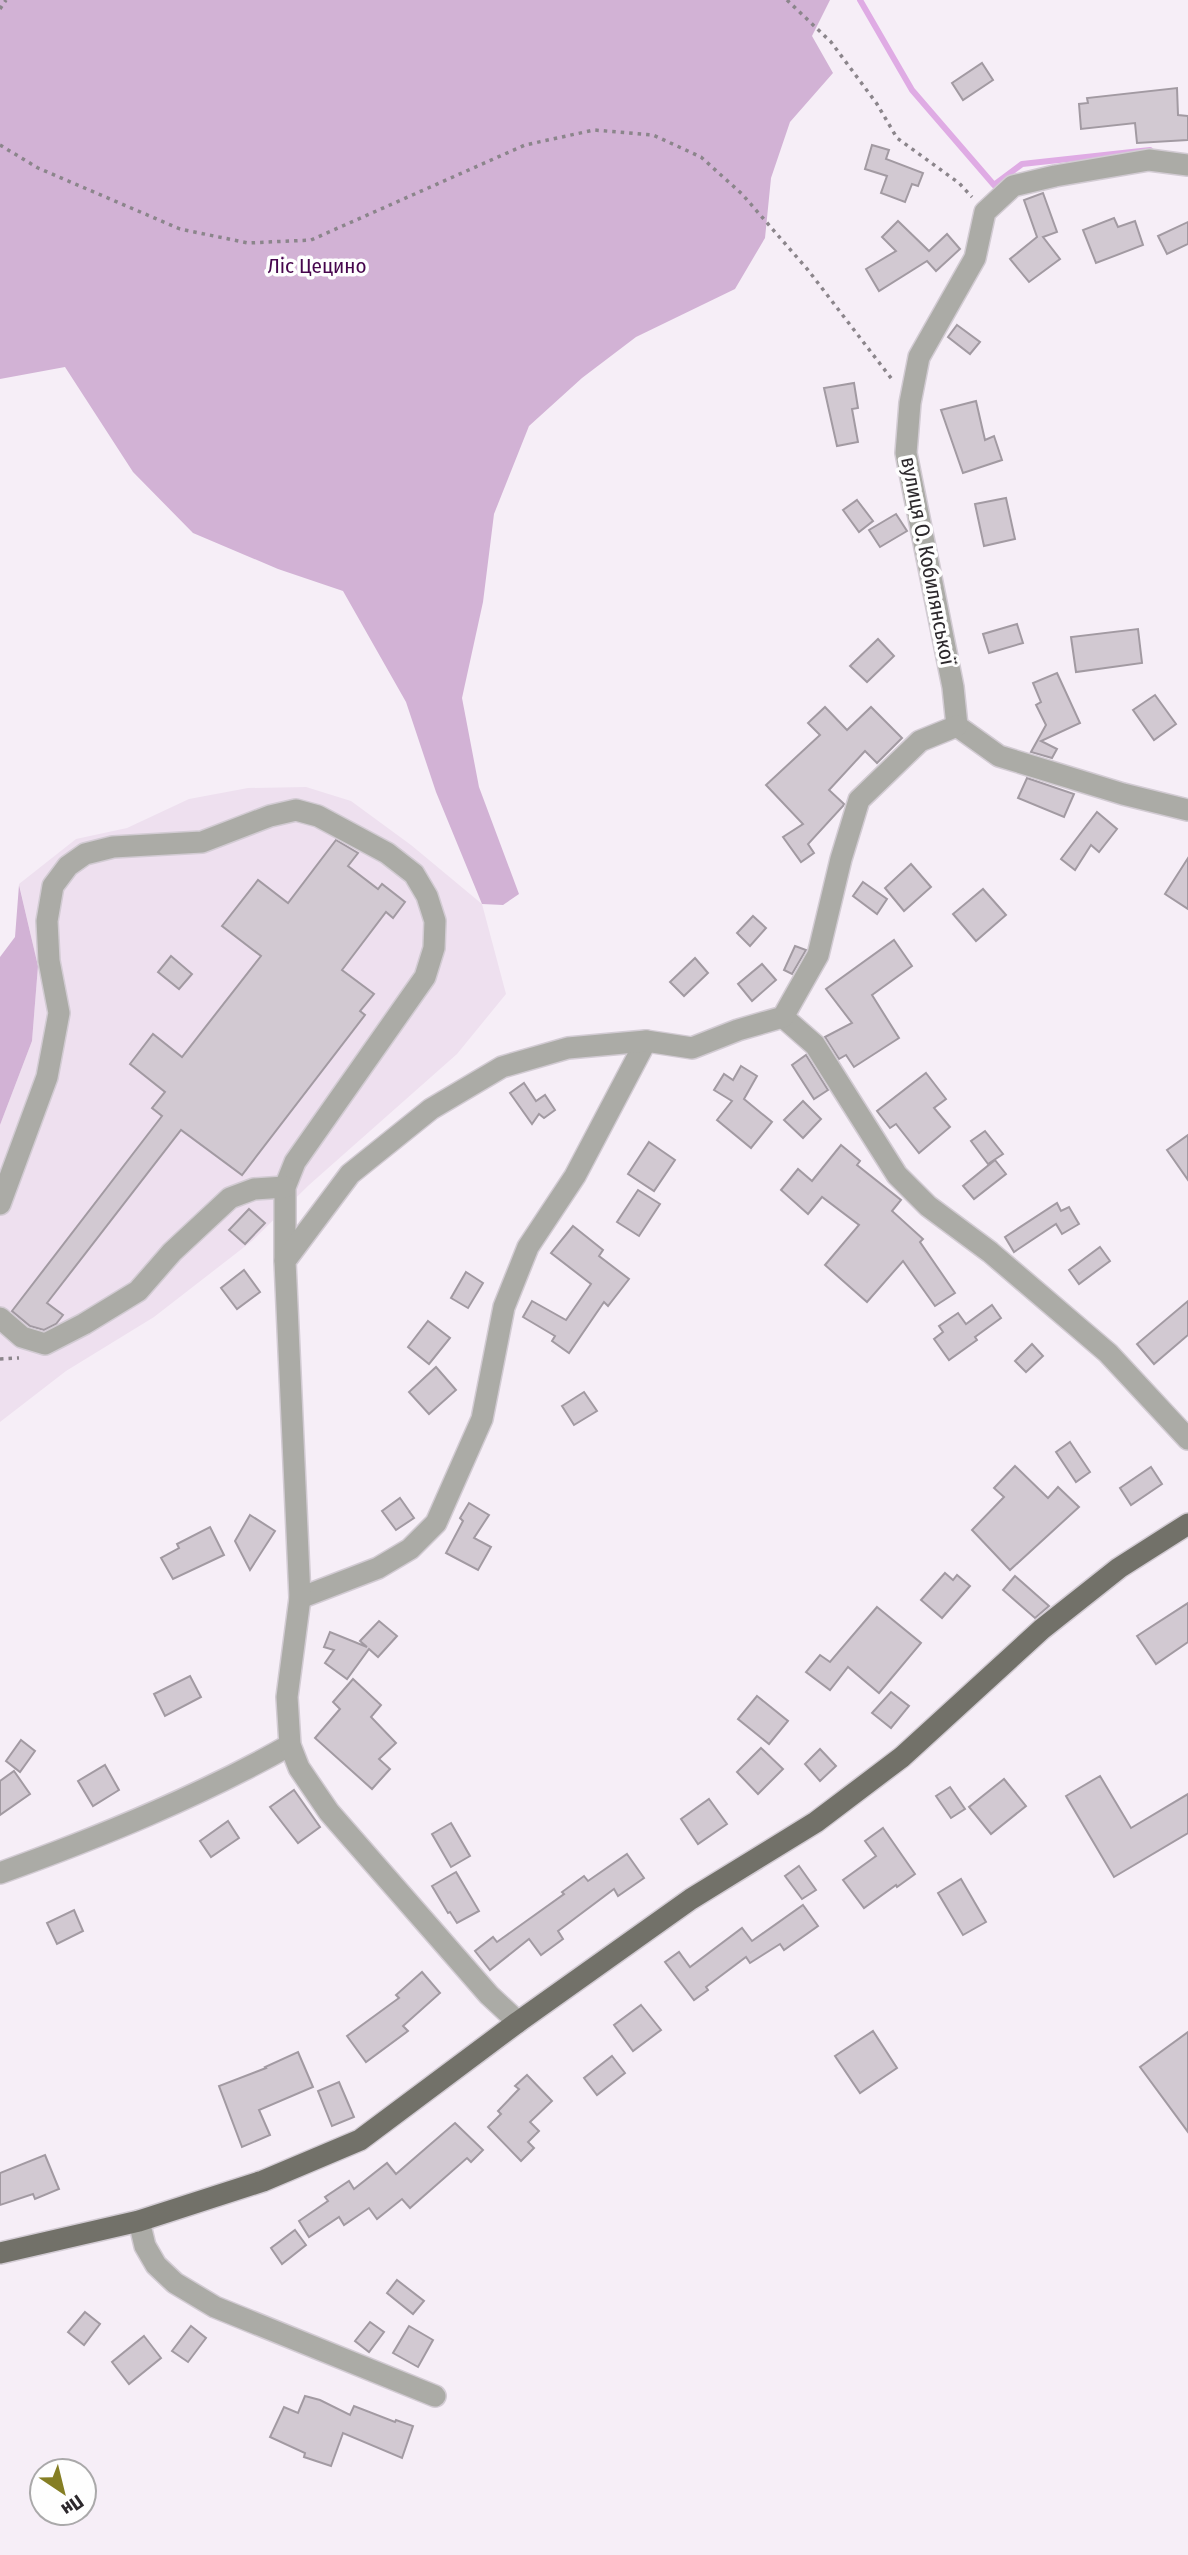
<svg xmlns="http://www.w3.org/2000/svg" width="1188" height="2555" font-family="'Fira Sans Condensed',sans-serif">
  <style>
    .built { fill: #eee0ef }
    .green { fill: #d2b2d5 }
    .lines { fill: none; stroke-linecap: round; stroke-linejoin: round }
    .stream { stroke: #dfabe4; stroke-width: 6 }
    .building { fill: #d2c9d2; stroke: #a29aa2; stroke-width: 2 }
    .minor-casing { stroke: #d2cbd3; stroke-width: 24 }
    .major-casing { stroke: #d2cbd3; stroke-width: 24 }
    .path { stroke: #8b858b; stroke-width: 3.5; stroke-dasharray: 3.5 5; stroke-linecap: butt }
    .minor { stroke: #ababa6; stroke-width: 21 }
    .major { stroke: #727169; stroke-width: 21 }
    .labels { text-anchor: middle; stroke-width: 7; stroke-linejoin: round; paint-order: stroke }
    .park-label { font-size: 21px; fill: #46064d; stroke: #fefefe }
    .street-label { font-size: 21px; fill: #2d292d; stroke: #fefefe }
  </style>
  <rect width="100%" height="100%" fill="#f6eef7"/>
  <polygon class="built" points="306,787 351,801 411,845 482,904 506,994 457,1054 309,1185 252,1241 154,1317 66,1371 0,1422 0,1125 32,1041 38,966 19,884 76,839 127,828 189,799 248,788"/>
  <g class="green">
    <polygon points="0,0 830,0 812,36 833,73 790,122 771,178 765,238 735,289 636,337 582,378 529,426 494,514 483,602 462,698 479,787 519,894 503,905 482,904 436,792 406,702 343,591 278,569 193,533 133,472 65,367 0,379"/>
    <polygon points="19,885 38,966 32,1041 0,1125 0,957 15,937"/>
  </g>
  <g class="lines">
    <polyline class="stream" points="860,0 912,90 994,185 1022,164 1150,150"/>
  </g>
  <g class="building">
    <polygon points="982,63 993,80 963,100 952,83"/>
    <polygon points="1177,88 1178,115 1188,116 1188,140 1137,143 1135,123 1081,129 1079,104 1088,103 1087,98"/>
    <polygon points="872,145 889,150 886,159 923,173 918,186 912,184 905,202 881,193 887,176 865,169"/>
    <polygon points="1043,193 1057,232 1043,237 1060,259 1029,282 1010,259 1037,237 1024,200"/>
    <polygon points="1114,218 1118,227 1135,221 1143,245 1096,263 1083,230"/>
    <polygon points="898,221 929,251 947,234 960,249 936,271 927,261 879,291 866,269 896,251 882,237"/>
    <polygon points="1188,222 1188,244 1167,254 1158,236"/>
    <polygon points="957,325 980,342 970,354 948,337"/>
    <polygon points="854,383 858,408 852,409 858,442 837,446 824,388"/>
    <polygon points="976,401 985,440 994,436 1002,460 963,473 941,410"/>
    <polygon points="1006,498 1015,539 984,546 975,504"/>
    <polygon points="857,500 873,521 859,532 843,510"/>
    <polygon points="896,514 907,531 880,547 869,530"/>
    <polygon points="1017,624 1023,643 989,653 983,634"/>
    <polygon points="1138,629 1142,663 1076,672 1071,637"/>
    <polygon points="878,639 894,656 867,682 850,666"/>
    <polygon points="1057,673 1080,723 1041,741 1057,749 1052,758 1031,752 1046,725 1036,705 1041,702 1033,683"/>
    <polygon points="1155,695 1176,724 1154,740 1133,710"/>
    <polygon points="825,707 847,730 871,707 902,738 877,763 865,751 829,790 844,804 843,806 808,844 814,853 801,862 783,837 803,824 766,785 820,735 808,723"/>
    <polygon points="1027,778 1074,794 1064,817 1018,798"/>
    <polygon points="1097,812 1117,829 1099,852 1091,845 1075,870 1061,859"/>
    <polygon points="336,840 358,853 348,866 378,889 382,884 405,902 393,918 386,912 342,970 374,994 360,1011 365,1015 242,1175 181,1130 47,1303 63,1315 56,1324 44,1330 30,1326 12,1311 162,1116 152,1108 165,1092 130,1064 153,1034 182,1057 261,956 222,926 258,880 288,903"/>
    <polygon points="1188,858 1188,909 1165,894"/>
    <polygon points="911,864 931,887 904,911 885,888"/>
    <polygon points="863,882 887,899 877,914 853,896"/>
    <polygon points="983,889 1006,915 976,941 953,914"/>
    <polygon points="753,916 766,928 750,946 737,933"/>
    <polygon points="894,940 912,966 872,995 899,1038 854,1067 846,1055 839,1059 825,1037 852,1023 826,989"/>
    <polygon points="795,946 806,950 792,974 784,970"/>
    <polygon points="171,956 192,974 179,989 158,972"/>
    <polygon points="695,958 708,973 684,996 670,982"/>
    <polygon points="762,964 776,980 752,1001 738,984"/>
    <polygon points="806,1055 828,1090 814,1099 792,1065"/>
    <polygon points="741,1066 757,1076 744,1099 772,1122 751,1148 717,1120 732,1101 714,1090 724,1074 733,1080"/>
    <polygon points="926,1073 946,1099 934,1108 950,1127 919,1153 896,1124 890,1128 877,1111"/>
    <polygon points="524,1083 536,1101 545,1095 555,1110 544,1118 539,1114 532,1124 510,1093"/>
    <polygon points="803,1101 821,1119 803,1138 784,1120"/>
    <polygon points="985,1131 1003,1154 988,1164 971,1141"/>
    <polygon points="1188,1135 1188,1180 1167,1150"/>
    <polygon points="649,1142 675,1160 654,1191 628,1174"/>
    <polygon points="841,1145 860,1161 857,1165 901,1200 892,1211 923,1239 920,1242 955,1293 935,1306 903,1261 867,1302 825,1265 859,1225 822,1197 808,1214 781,1190 798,1169 812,1181"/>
    <polygon points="995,1160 1006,1174 974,1199 963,1186"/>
    <polygon points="638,1190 660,1204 639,1236 617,1222"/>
    <polygon points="1057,1203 1061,1211 1069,1207 1079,1224 1062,1234 1056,1224 1014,1252 1005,1237"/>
    <polygon points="249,1209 265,1223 245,1244 229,1230"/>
    <polygon points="573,1226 603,1250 599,1256 629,1279 608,1306 604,1302 569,1353 552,1341 555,1336 523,1317 532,1301 566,1320 591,1284 551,1253"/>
    <polygon points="1100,1247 1110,1261 1079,1284 1069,1270"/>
    <polygon points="244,1270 260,1292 237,1309 221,1288"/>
    <polygon points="466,1272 483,1283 468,1308 451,1298"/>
    <polygon points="1188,1301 1188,1335 1154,1364 1137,1344"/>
    <polygon points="992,1305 1001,1318 975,1337 977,1340 949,1360 934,1339 943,1332 939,1326 958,1313 966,1324"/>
    <polygon points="428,1321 450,1338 429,1364 408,1347"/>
    <polygon points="1032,1344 1043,1356 1026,1372 1015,1361"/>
    <polygon points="436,1367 456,1390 429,1414 409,1392"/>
    <polygon points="584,1392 597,1411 574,1425 562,1406"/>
    <polygon points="1070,1442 1090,1472 1076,1482 1056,1452"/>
    <polygon points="1015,1466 1048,1498 1058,1487 1079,1507 1010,1570 972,1530 1004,1497 994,1488"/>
    <polygon points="1151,1467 1162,1484 1131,1505 1120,1488"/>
    <polygon points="400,1498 414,1518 396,1530 382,1511"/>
    <polygon points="469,1503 489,1515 474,1538 491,1547 478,1570 446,1553 463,1521 460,1518"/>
    <polygon points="250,1515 275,1531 250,1570 235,1541"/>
    <polygon points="210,1527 224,1555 173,1579 161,1558 179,1548 177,1544"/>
    <polygon points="945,1573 953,1580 957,1575 970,1586 942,1618 921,1600"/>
    <polygon points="1015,1576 1049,1606 1035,1618 1003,1590"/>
    <polygon points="1188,1603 1188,1642 1156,1664 1137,1636"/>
    <polygon points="877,1607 921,1643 879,1693 848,1667 830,1690 806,1672 820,1655 830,1662"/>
    <polygon points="379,1621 397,1636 378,1657 369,1649 347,1679 325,1663 334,1650 324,1647 330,1632 367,1647 360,1641"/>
    <polygon points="190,1676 201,1697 165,1716 154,1694"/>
    <polygon points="353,1679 381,1705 371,1717 396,1743 379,1759 390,1769 372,1789 315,1738 340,1709 333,1702"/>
    <polygon points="891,1692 909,1706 891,1728 872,1713"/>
    <polygon points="757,1696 788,1721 769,1744 738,1719"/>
    <polygon points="21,1740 35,1751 20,1772 6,1761"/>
    <polygon points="761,1748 783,1769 758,1794 737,1772"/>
    <polygon points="820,1749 836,1766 820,1781 805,1764"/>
    <polygon points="105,1765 119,1790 93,1806 78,1781"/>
    <polygon points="14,1771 30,1794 0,1815 0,1781"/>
    <polygon points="1100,1776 1131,1828 1188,1794 1188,1833 1114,1877 1066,1796"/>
    <polygon points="1004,1779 1026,1806 991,1834 969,1807"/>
    <polygon points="950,1787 965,1809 951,1818 936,1796"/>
    <polygon points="294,1790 320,1827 298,1843 270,1807"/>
    <polygon points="709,1799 727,1824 698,1844 681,1819"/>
    <polygon points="228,1821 239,1838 211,1857 200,1841"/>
    <polygon points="451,1823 470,1856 451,1867 432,1834"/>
    <polygon points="883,1828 915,1874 897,1887 896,1885 864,1908 843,1880 876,1856 865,1841"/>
    <polygon points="627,1854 644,1878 618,1896 614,1889 558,1931 563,1939 541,1955 529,1939 490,1970 475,1951 493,1937 497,1942 564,1894 562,1892 584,1876 588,1881"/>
    <polygon points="799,1866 816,1890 802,1899 785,1876"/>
    <polygon points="456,1872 479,1911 457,1923 450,1912 448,1913 432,1886"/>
    <polygon points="961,1879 986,1922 963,1935 938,1893"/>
    <polygon points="803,1905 818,1926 784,1950 780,1944 750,1963 746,1957 706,1987 708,1990 694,2000 665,1962 679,1952 690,1967 742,1928 752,1941"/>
    <polygon points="74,1910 83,1931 57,1944 47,1923"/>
    <polygon points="422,1972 440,1993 403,2026 408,2031 366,2062 347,2036 399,1998 396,1995"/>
    <polygon points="641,2005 661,2030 633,2051 614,2025"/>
    <polygon points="873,2031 897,2068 860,2093 835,2056"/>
    <polygon points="1188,2032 1188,2132 1140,2067"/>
    <polygon points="298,2052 313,2087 259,2110 270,2135 242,2147 219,2086 266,2068 265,2067"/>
    <polygon points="612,2056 625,2073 597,2095 584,2078"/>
    <polygon points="527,2075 552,2101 530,2122 539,2131 528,2142 534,2148 521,2161 488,2127 501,2114 498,2111 519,2089 515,2086"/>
    <polygon points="339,2082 354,2117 332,2126 318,2091"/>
    <polygon points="455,2123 483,2150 471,2162 467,2158 410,2208 402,2199 377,2219 369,2208 344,2225 339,2217 309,2237 299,2221 328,2201 325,2197 349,2181 354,2189 387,2163 396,2174"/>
    <polygon points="45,2155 59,2189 35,2199 33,2194 0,2205 0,2173"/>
    <polygon points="295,2230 306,2245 282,2264 271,2248"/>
    <polygon points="397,2280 424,2301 413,2314 387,2293"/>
    <polygon points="85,2312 100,2324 84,2345 68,2332"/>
    <polygon points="370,2322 384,2332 369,2352 355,2341"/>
    <polygon points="191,2326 206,2338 188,2362 172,2351"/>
    <polygon points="409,2326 433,2340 418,2367 393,2353"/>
    <polygon points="144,2336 161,2358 129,2384 112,2362"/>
    <polygon points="305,2396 320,2400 350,2415 354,2406 395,2422 396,2420 413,2426 402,2458 343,2433 331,2466 304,2457 305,2453 270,2437 284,2407 298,2413"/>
  </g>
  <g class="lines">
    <defs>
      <g id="minor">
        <polyline points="1188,165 1149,160 1055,176 1013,186 985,212 975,258 919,357 910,403 906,453 953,687 957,726 999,756 1123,794 1188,810"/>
        <polyline points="783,1017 815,1045 897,1175 928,1206 990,1252 1108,1353 1188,1439"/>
        <polyline points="0,1204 47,1077 59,1013 49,961 47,921 53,886 68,866 85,854 113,847 202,842 270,816 296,810 318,816 387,853 414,874 427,896 435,921 434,948 425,977 295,1162 285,1187 285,1261"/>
        <polyline points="0,1318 22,1337 45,1344 84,1324 138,1291 172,1252 230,1198 254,1189 285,1187"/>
        <polyline points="300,1598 378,1568 410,1549 436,1523 482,1419 504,1307 528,1247 575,1176 646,1041"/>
        <path d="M0 1873C100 1837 198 1797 290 1745"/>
        <polyline points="518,2022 489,1995 329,1812 299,1768 290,1745 287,1697 300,1598 285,1261 350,1174 431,1109 502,1067 568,1048 646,1041 692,1048 738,1030 783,1017 818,955 841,859 859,800 920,741 957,726"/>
        <polyline points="139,2221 145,2246 156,2265 175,2283 215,2307 435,2396"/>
      </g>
      <polyline id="major" points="0,2253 139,2221 263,2181 360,2140 518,2022 691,1899 816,1822 902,1757 1042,1629 1119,1568 1188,1524"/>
    </defs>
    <use href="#minor" class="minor-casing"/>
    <use href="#major" class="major-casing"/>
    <g class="path">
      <polyline points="787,0 831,42 877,104 897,138 959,183 972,197"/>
      <polyline points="0,9 6,0"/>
      <polyline points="0,145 38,168 180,229 248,243 311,240 525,145 594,130 653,135 701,157 742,194 808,270 894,382"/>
      <polyline points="0,1359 19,1358"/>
    </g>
    <use href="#minor" class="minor"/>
    <use href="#major" class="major"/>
  </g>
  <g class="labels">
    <g class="park-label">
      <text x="317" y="273">Ліс Цецино</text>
    </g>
    <g class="street-label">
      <text transform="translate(928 561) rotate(79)" y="7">вулиця О. Кобилянської</text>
    </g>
  </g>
  <g transform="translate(63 2492) rotate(145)"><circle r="33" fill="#fefefe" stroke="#aaa9aa" stroke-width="2"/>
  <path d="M0-5L12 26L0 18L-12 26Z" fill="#857e24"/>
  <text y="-10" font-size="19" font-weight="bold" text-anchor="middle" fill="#2d292d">Пн</text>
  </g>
</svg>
